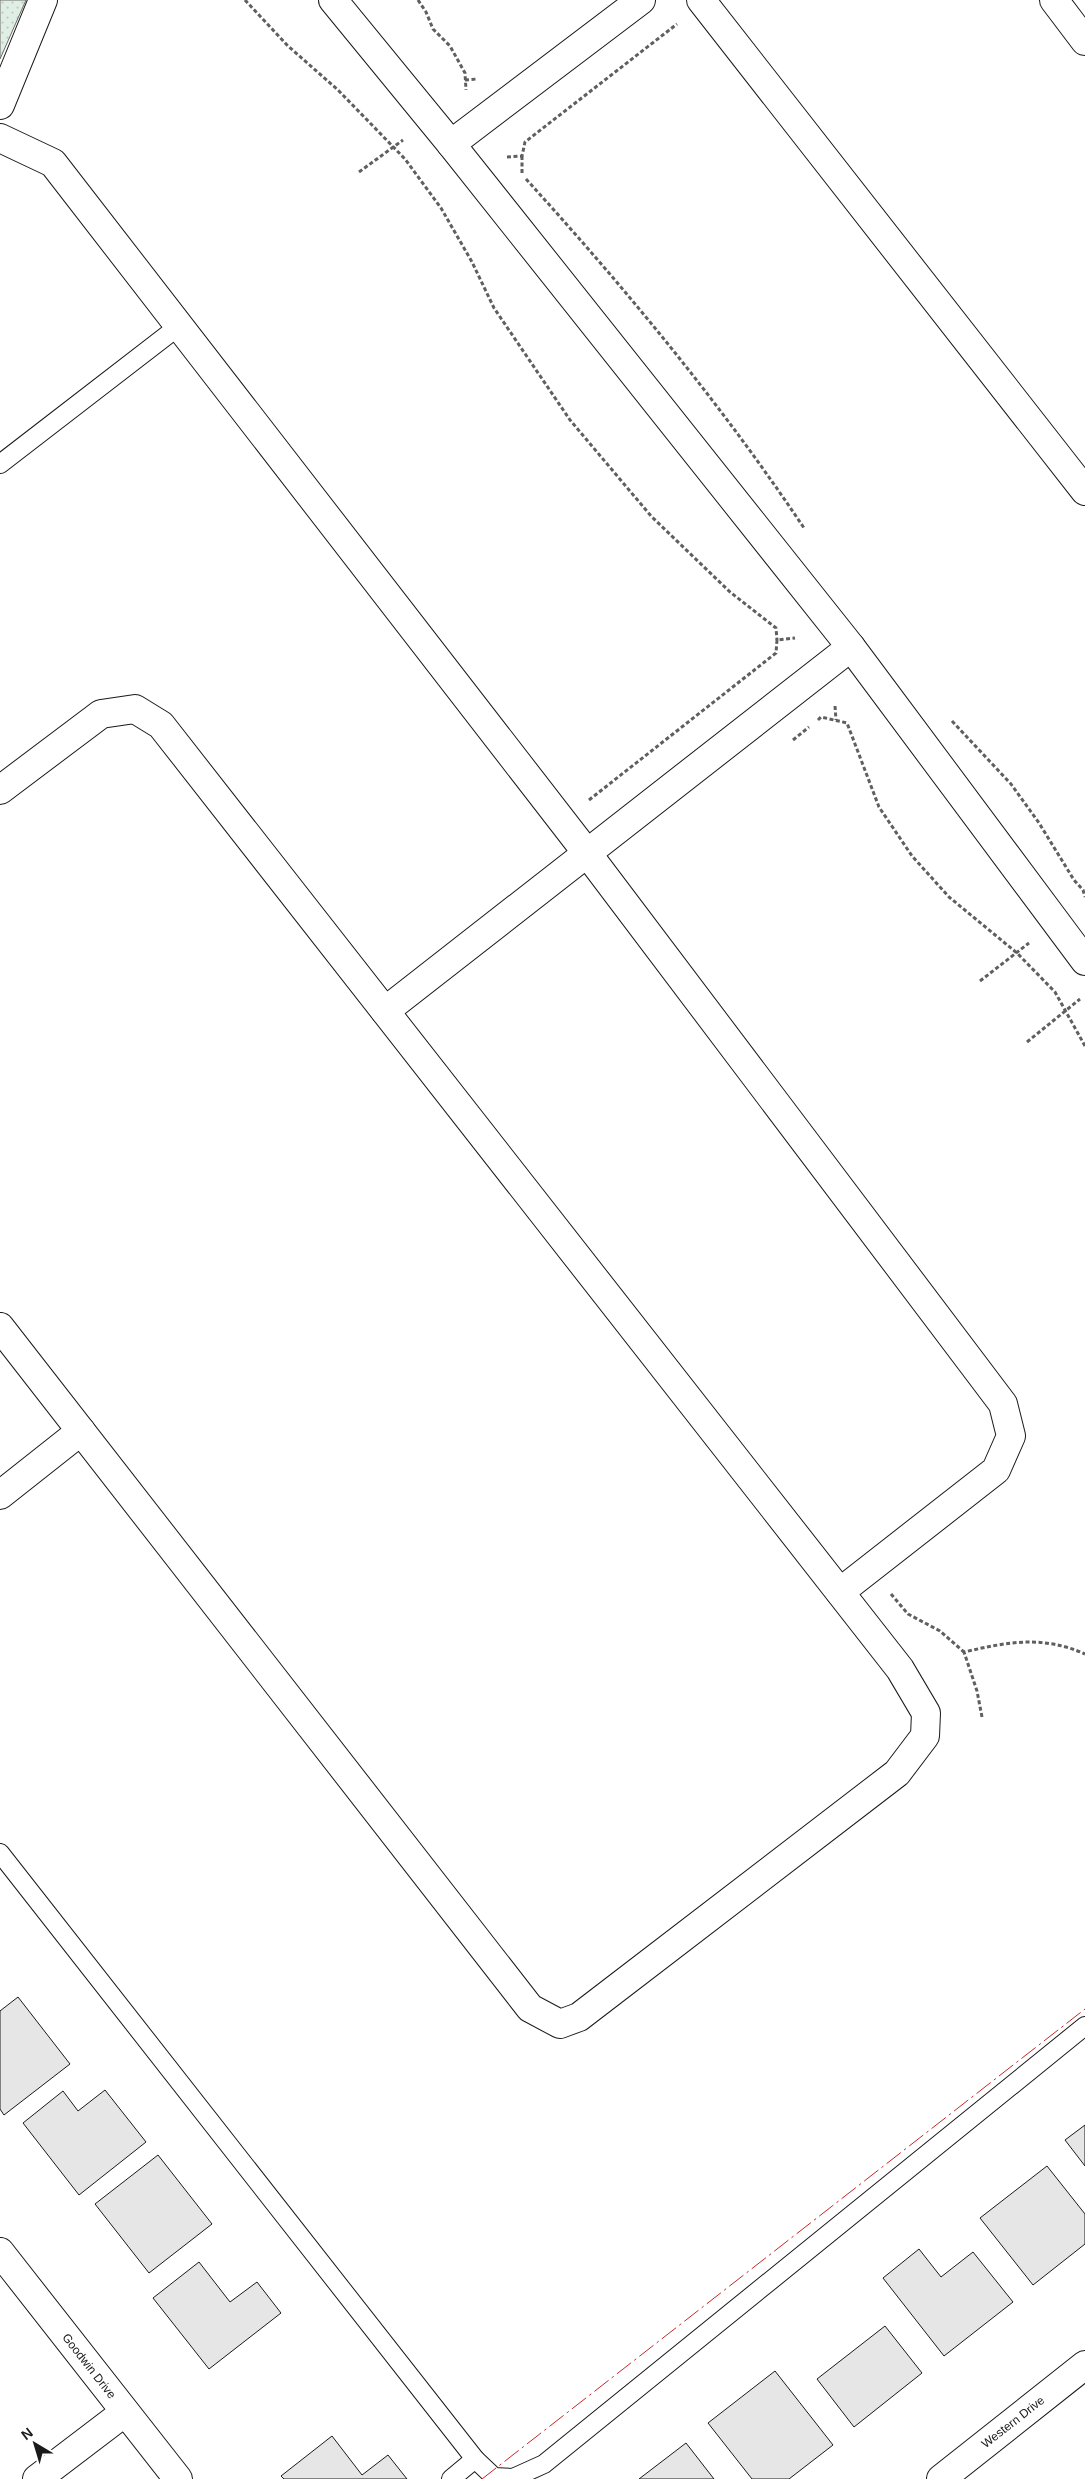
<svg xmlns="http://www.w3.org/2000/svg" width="1085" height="2479" font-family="Arial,sans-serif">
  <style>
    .park { fill: url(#park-dots); stroke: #6a6a6a }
    .building { fill: #e6e6e6; stroke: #1a1a1a }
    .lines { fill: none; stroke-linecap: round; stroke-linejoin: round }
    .service-casing { stroke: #1a1a1a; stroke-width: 20 }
    .minor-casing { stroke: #1a1a1a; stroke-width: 30 }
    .tertiary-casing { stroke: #1a1a1a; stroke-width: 30 }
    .path { stroke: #5f5f5f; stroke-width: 3; stroke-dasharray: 4 2.5; stroke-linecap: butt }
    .service { stroke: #fff; stroke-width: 18 }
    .minor { stroke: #fff; stroke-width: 28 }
    .tertiary { stroke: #fff; stroke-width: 28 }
    .power { stroke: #c62828; stroke-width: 1; stroke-dasharray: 18 4 2.5 4; stroke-linecap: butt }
    .labels { text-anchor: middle; stroke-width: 4; stroke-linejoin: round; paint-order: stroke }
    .street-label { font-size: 12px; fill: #1a1a1a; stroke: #fff }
  </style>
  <defs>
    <pattern id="park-dots" width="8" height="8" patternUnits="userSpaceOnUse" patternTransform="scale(1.25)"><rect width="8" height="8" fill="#e0efe3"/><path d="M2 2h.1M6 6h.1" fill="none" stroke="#c0ccc2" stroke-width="1.8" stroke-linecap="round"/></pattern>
  </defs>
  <rect width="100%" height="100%" fill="#fff"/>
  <polygon class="park" points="0,0 26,0 0,59"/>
  <g class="building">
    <polygon points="18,1997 70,2064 4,2115 0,2109 0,2011"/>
    <polygon points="105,2090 146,2142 79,2195 23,2123 63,2091 78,2111"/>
    <polygon points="1085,2125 1085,2166 1065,2140"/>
    <polygon points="158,2155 212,2224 149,2273 95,2204"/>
    <polygon points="1047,2166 1085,2214 1085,2244 1033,2285 980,2218"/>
    <polygon points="919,2249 941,2277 973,2252 1013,2302 944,2356 883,2278"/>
    <polygon points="199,2262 230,2302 257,2282 281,2313 209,2369 153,2298"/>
    <polygon points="885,2326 922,2373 854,2427 817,2379"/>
    <polygon points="775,2371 833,2445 789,2479 752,2479 708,2423"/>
    <polygon points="332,2436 362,2475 388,2455 407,2479 284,2479 281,2476"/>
    <polygon points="686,2443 714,2479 639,2479"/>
  </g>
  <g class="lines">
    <defs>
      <g id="service">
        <polyline points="0,464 179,326"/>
        <polyline points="0,1853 475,2459 494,2477 513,2478 544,2464 1085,2026"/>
        <polyline points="451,2479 475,2459"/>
      </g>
      <g id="minor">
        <polyline points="333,0 451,144 851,647 1085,961"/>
        <polyline points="701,0 1085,491"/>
        <polyline points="1054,0 1085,41"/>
        <polyline points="0,105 43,0"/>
        <polyline points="0,138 53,163 587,853 1003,1404 1011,1436 996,1470 840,1592"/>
        <polyline points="451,144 641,0"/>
        <polyline points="0,790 101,714 135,709 161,725 900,1669 926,1713 925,1736 897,1773 579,2017 560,2024 530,2008 0,1327"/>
        <polyline points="385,1011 851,647"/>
        <polyline points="0,1495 81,1431"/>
        <polyline points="0,2252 178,2479"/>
        <polyline points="37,2479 125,2412"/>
      </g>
      <polyline id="tertiary" points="941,2479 1085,2365"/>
    </defs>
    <use href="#service" class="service-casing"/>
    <use href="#minor" class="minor-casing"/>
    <use href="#tertiary" class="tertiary-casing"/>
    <g class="path">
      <polyline points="245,0 288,46 338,90 405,159 441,208 472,262 494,308 570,420 651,516 730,592 776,628 777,640"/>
      <polyline points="418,0 426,12 433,29 450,46 465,73 466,90"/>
      <polyline points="465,80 477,79"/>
      <polyline points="522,156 522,175"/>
      <polyline points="507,157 522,156 525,142 677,24"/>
      <polyline points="359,172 403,140"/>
      <path d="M526 179C626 289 721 404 804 528"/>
      <polyline points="835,706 836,720"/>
      <polyline points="818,720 821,717 847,723 879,807 912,856 949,897 1017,953 1055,992 1085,1046"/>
      <polyline points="952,721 1011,784 1039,823 1074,880 1083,890 1085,897"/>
      <polyline points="793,740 809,727"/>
      <polyline points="589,800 776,653 777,640 795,638"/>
      <polyline points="980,981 1029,943"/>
      <polyline points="1027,1042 1080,999"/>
      <polyline points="891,1594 908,1614 940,1631 964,1652"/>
      <path d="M982 1717 977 1691 964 1652C1008 1642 1042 1635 1085 1654"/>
    </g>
    <use href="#service" class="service"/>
    <use href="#minor" class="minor"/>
    <use href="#tertiary" class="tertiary"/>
    <polyline class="power" points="482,2479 1085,2009"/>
  </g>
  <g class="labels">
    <g class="street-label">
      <text transform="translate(89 2366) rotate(52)" y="4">Goodwin Drive</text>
      <text transform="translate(1013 2422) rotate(-38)" y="4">Western Drive</text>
    </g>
  </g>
  <g transform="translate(35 2444) rotate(322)" stroke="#ffffff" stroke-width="4" paint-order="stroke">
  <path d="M0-4L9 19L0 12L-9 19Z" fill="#1a1a1a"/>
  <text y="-8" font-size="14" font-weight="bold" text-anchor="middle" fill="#1a1a1a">N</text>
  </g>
</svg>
